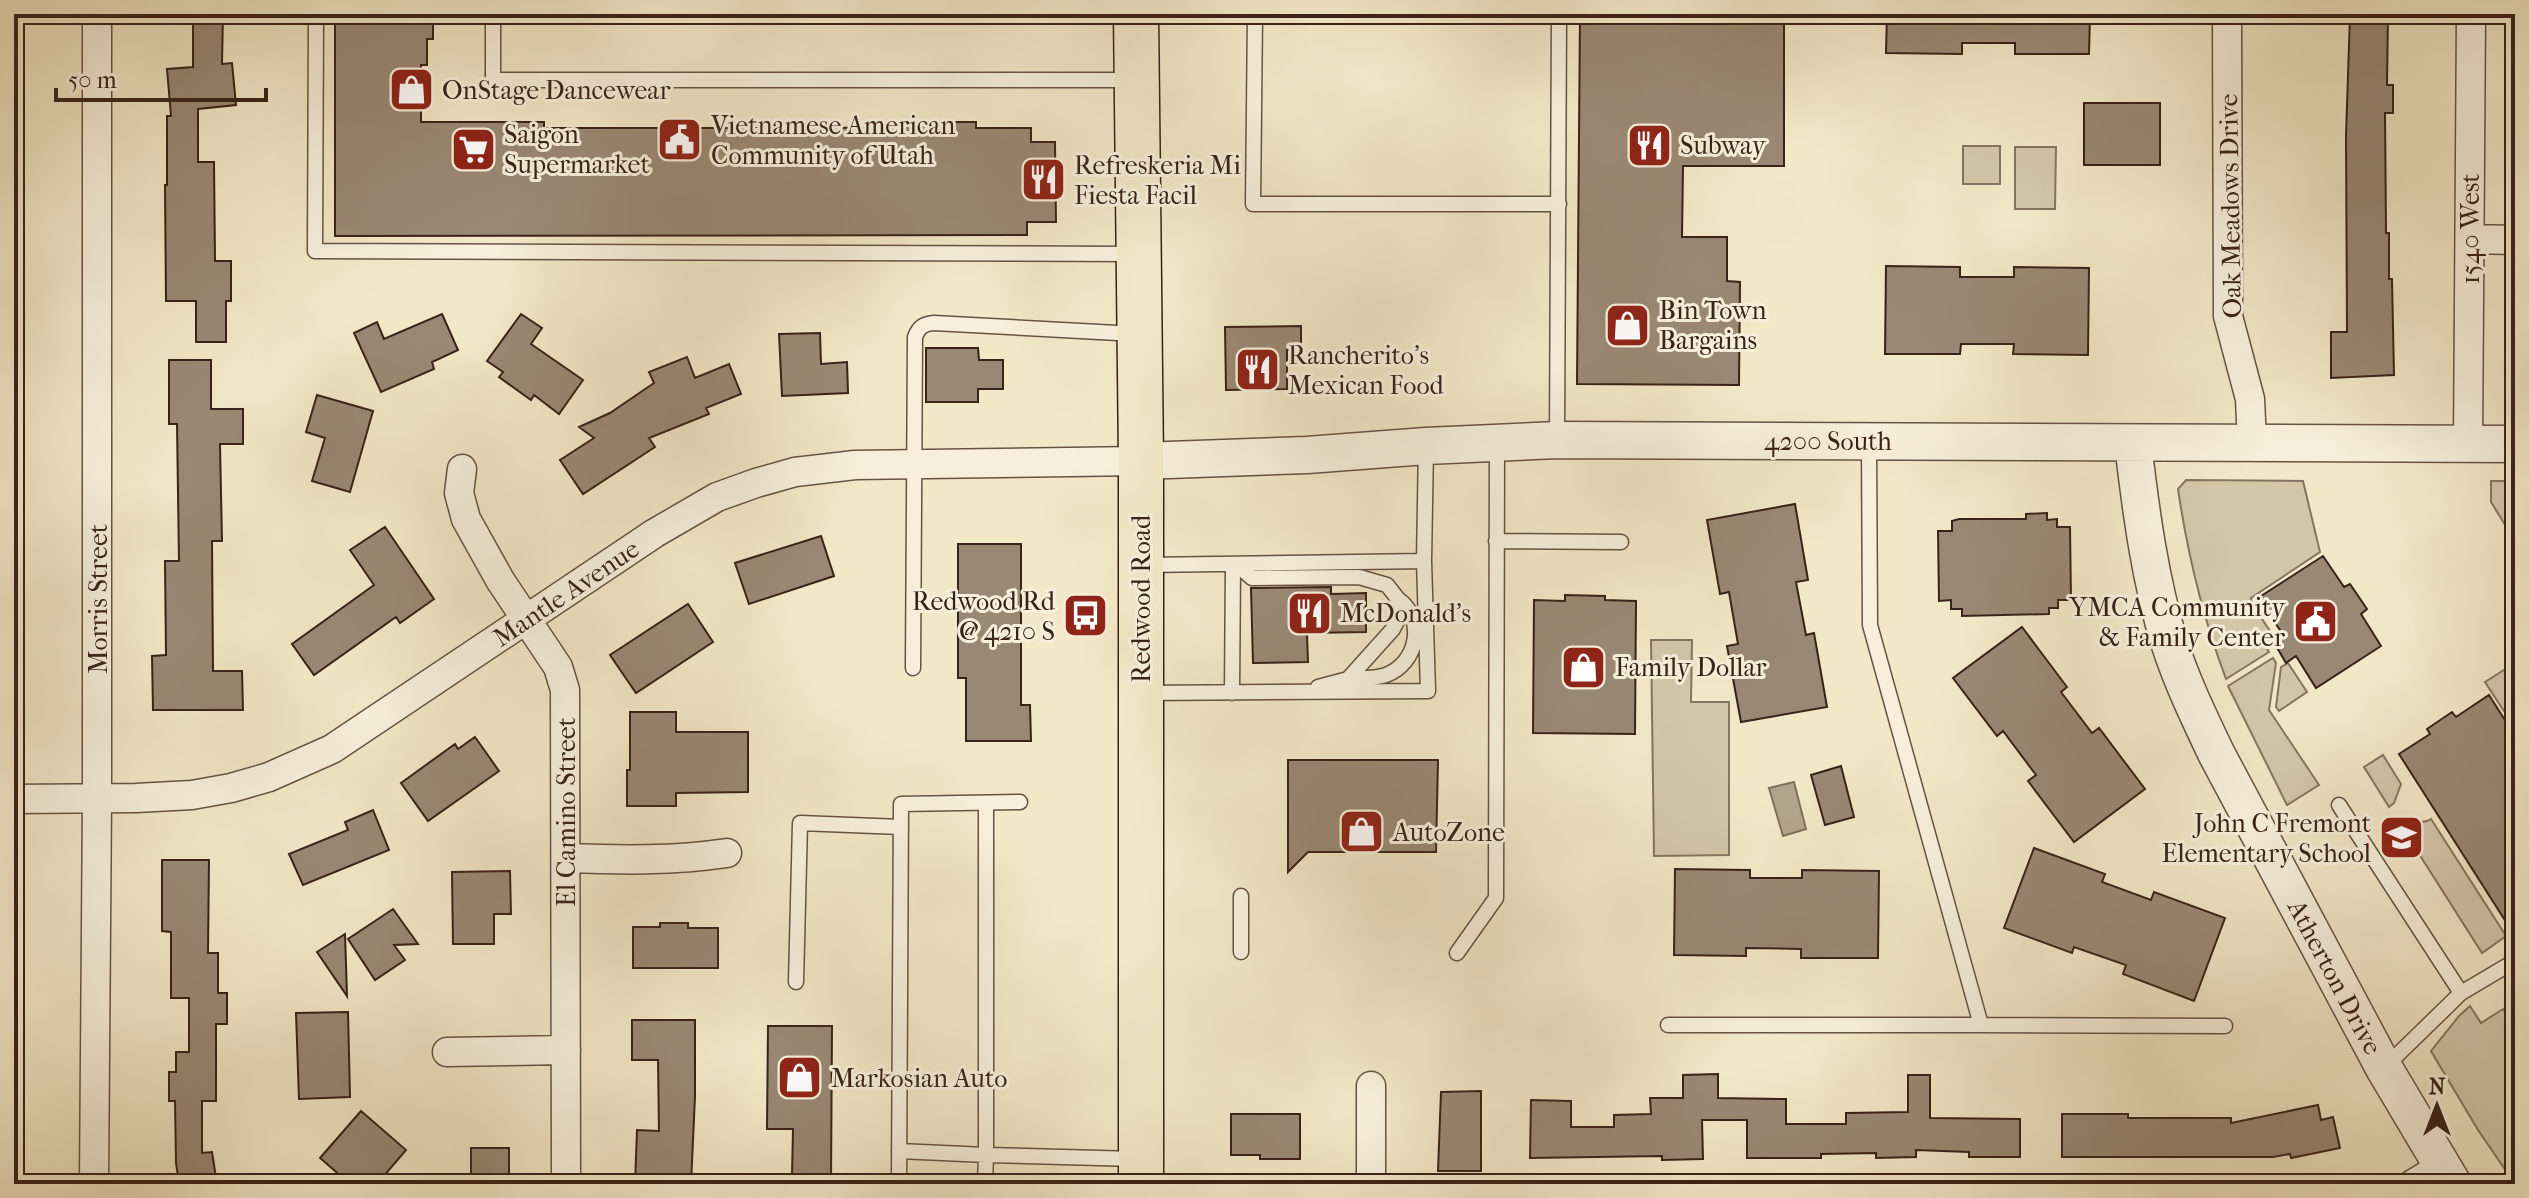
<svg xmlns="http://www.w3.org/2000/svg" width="2529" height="1198" font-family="'IM FELL French Canon',serif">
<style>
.green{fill:#d3c6a9;stroke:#867460;stroke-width:2}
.water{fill:#b3a48c;stroke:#82705e;stroke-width:2}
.building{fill:#998873;stroke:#392218;stroke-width:2}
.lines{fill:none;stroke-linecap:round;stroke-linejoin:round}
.service-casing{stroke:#675344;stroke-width:17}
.minor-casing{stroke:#675344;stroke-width:31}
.tertiary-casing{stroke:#675344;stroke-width:39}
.primary-casing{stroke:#392218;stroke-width:47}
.service{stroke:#f7efdb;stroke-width:14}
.minor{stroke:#f7efdb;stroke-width:28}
.tertiary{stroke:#f7efdb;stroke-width:36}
.primary{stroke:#f2e7c7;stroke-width:44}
.labels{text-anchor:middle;stroke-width:6;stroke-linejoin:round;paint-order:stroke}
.poi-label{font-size:26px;fill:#392218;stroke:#f7efdb;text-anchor:start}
.street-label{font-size:26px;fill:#392218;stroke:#f7efdb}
</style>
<rect width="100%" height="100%" fill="#f2e7c7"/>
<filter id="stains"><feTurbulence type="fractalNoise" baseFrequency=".0025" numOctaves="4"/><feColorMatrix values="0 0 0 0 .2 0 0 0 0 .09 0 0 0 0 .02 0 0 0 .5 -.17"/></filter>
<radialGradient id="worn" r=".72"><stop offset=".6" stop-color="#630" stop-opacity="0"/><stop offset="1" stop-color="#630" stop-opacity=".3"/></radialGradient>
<path class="green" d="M1963 146H2000V184H1963Z
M2015 147H2056L2055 209H2015Z
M2186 480 2303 481 2320 552 2251 598 2252 604 2270 631 2261 638 2269 652 2226 679C2202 615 2188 557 2178 489Z
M2491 481H2515V541L2491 502Z
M1651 640H1692L1691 702H1729V855L1654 856Z
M2273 658 2276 663 2269 710 2319 785 2287 805 2228 686Z
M2288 663 2307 692 2279 711 2276 707 2281 667Z
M2515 663V728L2485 682Z
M2383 755 2401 784 2394 803 2389 807 2364 767Z
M2431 819 2506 936 2482 953 2400 824C2410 817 2422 826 2431 819Z
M2470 1006 2481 1023 2503 1009 2515 1027V1184L2478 1130 2431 1051 2459 1016Z"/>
<path class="water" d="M1794 782 1806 829 1783 836 1769 788Z"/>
<path class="building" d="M193 14H223L222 64 232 63 236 105 198 109V162H214L215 261H231V301H226V342H196V301H166L165 185H167V116H171L167 69 193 67Z
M335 14H433V39H427V65H421V122H544V128H768V122H822V128L922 127V122H976V128H1031V142H1055L1056 222H1027V235L335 236Z
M1580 14H1784V166H1683L1682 237H1727V281L1740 282 1739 385 1577 384Z
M1887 14H2090L2089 54H2015V43H1962V54L1886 53Z
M2350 14H2388L2387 85H2393V113H2385L2386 233H2389V279H2392L2394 375 2331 378V332H2347L2346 136Z
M2084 103H2160V165H2084Z
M1886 266 1960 267V277H2014V267L2089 268 2088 355 2013 354 2014 344H1961L1960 354H1885Z
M442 314 458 350 432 362 434 369 381 392 354 333 377 322 384 339Z
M521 314 542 328 531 344 583 380 559 414 534 395 531 400 499 377 503 372 487 361Z
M1301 326V350H1287V389L1226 390 1225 327Z
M820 333 821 364 847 362 848 393 782 396 779 334Z
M926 348H978L979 360H1003V389H978V402H926Z
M687 357 695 378 729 364 741 394 706 408 709 414 649 438 655 447 583 494 560 460 594 438 579 427 610 413 654 383 649 372Z
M169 360H211V409H243V444H220L222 541H212L213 671H242L243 710H153L152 656 166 655 165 561H179L177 424H169Z
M317 395 373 411 350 492 312 481 325 438 306 432Z
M1795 504 1808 580 1796 582 1806 635 1814 633 1827 707 1741 722 1727 646 1738 644 1729 592 1720 594 1707 520Z
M2047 513V520L2057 519V527H2070L2071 600H2058V608H2049V614L1962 616V609H1951V600L1939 601 1938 531H1952V521L1959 519H2026V514Z
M385 527 434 599 400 623 396 617 314 675 292 644 374 585 350 550Z
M821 536 834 576 749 604 735 563Z
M958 544H1021V705H1030L1031 741H966V678H958Z
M2323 556 2344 587 2350 584 2367 609 2361 614 2381 646 2316 688 2296 656 2286 663 2279 651 2270 636 2280 630 2258 598Z
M1331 587V594L1366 593V632L1307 633 1308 662 1253 663 1251 588Z
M1565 595 1605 596V600L1636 601 1635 734 1533 733 1534 600 1565 601Z
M688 604 713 642 636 693 610 655Z
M2022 627 2067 687 2061 692 2092 733 2099 728 2145 789 2074 842 2028 781 2036 775 2003 731 1997 736 1953 678Z
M2489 695 2515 736V936L2399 754 2430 734 2427 729 2452 712 2456 717Z
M630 712H676V732H748V792L676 793V806H627V770H630Z
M475 737 499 771 428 821 401 783 455 744 458 749Z
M1288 760H1438L1436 852H1308L1288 872Z
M1841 766 1854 817 1825 825 1811 775Z
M373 810 389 850 303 885 289 854 348 830 345 822Z
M2034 848 2105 874 2102 882 2151 900 2154 892 2225 918 2194 1001 2123 974 2126 965 2074 947 2072 953 2004 928Z
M162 860H209L208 953H218V993H227V1024H216V1101H202V1153L212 1152 217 1184H179L176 1163 175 1101H169V1072H176V1052H189V998H171V932L162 931Z
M1675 869 1750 870V878H1802V870L1879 871 1878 958H1801V949L1746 948V956L1674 955Z
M510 871 511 914H494V944H453L452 872Z
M393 909 418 944 394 945 405 960 375 980 348 939Z
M660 923H688V928H718V968H633V927H660Z
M345 934 347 996 317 952Z
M348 1012 350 1097 299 1099 296 1013Z
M632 1020H695V1096L691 1184H635L637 1130 659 1131 658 1060H632Z
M768 1026H832L831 1184H803V1176H792L793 1129H767Z
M1718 1074V1098L1786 1099V1124H1846V1113L1908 1112V1075H1930V1118L2020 1119V1157H1969V1152L1916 1150V1157L1876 1158V1153L1821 1154V1158H1747V1120H1702L1703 1159 1662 1160V1156L1530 1158 1531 1100 1571 1101V1127H1614V1115L1651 1114 1650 1098H1683V1075Z
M1481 1091V1171H1438L1441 1092Z
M2318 1105 2321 1120 2333 1117 2340 1148 2291 1158 2290 1154 2273 1157H2062V1114H2128V1118H2231V1123Z
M361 1111 406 1150 377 1184H350L320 1158Z
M1231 1114H1300V1159H1260V1155H1231Z
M471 1148H509V1184H471Z"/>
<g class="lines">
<defs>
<path id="service" d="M316 14 315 251 1133 254
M493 14V80H1132
M1255 14 1253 204H1559
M1557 440 1559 14
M1869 442 1870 625 1981 1025 2225 1026
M1496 541 1621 542
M1236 564 1252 578 1359 577 1387 585 1398 599 1400 615 1393 629 1348 679 1318 687
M1145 565 1424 561
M913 668 915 337C919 327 923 324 934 323L1136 334
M1348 679C1359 678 1375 679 1386 675 1418 663 1426 619 1398 599
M1145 693 1428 691 1424 561 1426 446
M1232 693 1233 564
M2339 805 2461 993 2384 1068
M1241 952V896
M1457 953 1496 898 1497 442
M796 982 800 823 901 827
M2461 993 2515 961
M1668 1025H1981
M899 1151 986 1155V803
M899 1184 901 804 1020 802
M985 1184 986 1155 1136 1159"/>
<path id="minor" d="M2227 14 2228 316 2250 399 2252 443
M2470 239 2515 240
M2468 444 2471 14
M462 469 459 493 466 519 500 580 558 667 565 690 566 1184
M14 799 136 798 192 795 231 788 269 777 332 749 655 533 717 497 756 483 795 472 855 465 1141 461
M566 858C620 860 673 861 727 853
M447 1052 566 1050
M1371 1086V1184
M94 1184 97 798V14
M2413 1184 2441 1167"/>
<path id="tertiary" d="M2133 444C2141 512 2150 580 2170 645 2182 682 2199 717 2216 753L2384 1068 2453 1184
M1141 461 1307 455 1426 446 1557 440 2515 444"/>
<path id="primary" d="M1136 14 1141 461V1184"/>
</defs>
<use href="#service" class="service-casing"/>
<use href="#minor" class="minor-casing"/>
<use href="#tertiary" class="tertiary-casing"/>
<use href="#primary" class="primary-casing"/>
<use href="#service" class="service"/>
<use href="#minor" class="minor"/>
<use href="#tertiary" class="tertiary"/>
<use href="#primary" class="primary"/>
</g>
<defs>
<symbol id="shop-square" viewBox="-11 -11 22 22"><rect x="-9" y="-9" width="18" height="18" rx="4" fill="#8f2418" stroke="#f7efdb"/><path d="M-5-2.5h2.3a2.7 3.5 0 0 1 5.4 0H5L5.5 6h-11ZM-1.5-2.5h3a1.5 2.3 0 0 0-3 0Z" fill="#fff"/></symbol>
<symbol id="civic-square" viewBox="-11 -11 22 22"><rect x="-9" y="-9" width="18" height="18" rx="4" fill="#8f2418" stroke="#f7efdb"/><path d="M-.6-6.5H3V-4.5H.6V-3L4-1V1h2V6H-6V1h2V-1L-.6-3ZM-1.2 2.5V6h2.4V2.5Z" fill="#fff"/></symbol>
<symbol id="restaurant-square" viewBox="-11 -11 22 22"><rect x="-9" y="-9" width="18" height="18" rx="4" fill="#8f2418" stroke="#f7efdb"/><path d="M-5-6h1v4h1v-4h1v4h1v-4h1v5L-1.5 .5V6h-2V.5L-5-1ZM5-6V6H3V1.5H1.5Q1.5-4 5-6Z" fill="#fff"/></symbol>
<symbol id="supermarket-square" viewBox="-11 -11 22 22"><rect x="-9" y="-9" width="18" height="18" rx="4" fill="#8f2418" stroke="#f7efdb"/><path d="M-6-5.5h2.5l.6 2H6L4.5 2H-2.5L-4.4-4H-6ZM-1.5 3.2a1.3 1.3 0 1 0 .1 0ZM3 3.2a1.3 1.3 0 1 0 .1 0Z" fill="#fff"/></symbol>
<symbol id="bus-square" viewBox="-11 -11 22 22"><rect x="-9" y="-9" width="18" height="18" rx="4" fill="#8f2418" stroke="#f7efdb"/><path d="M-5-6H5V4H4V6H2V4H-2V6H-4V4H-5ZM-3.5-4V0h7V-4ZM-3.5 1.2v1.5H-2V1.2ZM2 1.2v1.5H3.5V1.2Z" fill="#fff"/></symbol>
<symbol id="school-square" viewBox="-11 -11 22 22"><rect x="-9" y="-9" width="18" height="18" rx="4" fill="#8f2418" stroke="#f7efdb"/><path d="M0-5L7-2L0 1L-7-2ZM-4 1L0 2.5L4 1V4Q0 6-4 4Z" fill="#fff"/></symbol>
</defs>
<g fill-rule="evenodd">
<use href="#shop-square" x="386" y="64" width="51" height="51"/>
<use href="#civic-square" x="654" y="114" width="51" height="51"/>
<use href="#restaurant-square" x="1624" y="120" width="51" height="51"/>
<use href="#supermarket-square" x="448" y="124" width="51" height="51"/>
<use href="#restaurant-square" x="1018" y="154" width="51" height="51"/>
<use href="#shop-square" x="1602" y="300" width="51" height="51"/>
<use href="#restaurant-square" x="1232" y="344" width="51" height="51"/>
<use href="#restaurant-square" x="1284" y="588" width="51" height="51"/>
<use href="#bus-square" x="1060" y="590" width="51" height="51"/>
<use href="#civic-square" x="2290" y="596" width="51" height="51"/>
<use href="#shop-square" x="1558" y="642" width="51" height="51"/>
<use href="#shop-square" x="1336" y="806" width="51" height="51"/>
<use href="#school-square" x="2376" y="812" width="51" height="51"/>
<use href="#shop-square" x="774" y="1052" width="51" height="51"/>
</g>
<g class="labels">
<g class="poi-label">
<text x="442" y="99">OnStage Dancewear</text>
<text x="711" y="134">Vietnamese American<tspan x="711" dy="30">Community of Utah</tspan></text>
<text x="504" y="143">Saigon<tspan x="504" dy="30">Supermarket</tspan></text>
<text x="1680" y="154">Subway</text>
<text x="1074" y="174">Refreskeria Mi<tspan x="1074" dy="30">Fiesta Facil</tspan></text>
<text x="1659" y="319">Bin Town<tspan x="1659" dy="30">Bargains</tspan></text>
<text x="1288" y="364">Rancherito's<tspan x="1288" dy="30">Mexican Food</tspan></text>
<text x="1055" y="610" text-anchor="end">Redwood Rd<tspan x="1055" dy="30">@ 4210 S</tspan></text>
<text x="2285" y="616" text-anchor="end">YMCA Community<tspan x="2285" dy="30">&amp; Family Center</tspan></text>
<text x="1340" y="622">McDonald's</text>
<text x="1615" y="676">Family Dollar</text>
<text x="2371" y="832" text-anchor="end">John C Fremont<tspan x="2371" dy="30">Elementary School</tspan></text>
<text x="1393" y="841">AutoZone</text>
<text x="831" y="1087">Markosian Auto</text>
</g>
<g class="street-label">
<text transform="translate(2230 206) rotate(-91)" y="9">Oak Meadows Drive</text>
<text transform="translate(2470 229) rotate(-90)" y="9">1540 West</text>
<text x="1828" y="450">4200 South</text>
<text transform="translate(566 593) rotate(-34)" y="9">Mantle Avenue</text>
<text transform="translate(98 599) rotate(-90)" y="9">Morris Street</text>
<text transform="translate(1141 599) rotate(-90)" y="9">Redwood Road</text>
<text transform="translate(566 812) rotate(-90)" y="9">El Camino Street</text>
<text transform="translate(2335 977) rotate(62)" y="9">Atherton Drive</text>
</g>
</g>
<rect width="2529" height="1198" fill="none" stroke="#f2e7c7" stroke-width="48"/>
<rect x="16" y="16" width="2497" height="1166" fill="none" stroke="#392218" stroke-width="4"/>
<rect x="24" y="24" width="2481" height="1150" fill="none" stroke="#392218" stroke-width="2"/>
<g transform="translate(2437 1106)" stroke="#f7efdb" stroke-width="6" paint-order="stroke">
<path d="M0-6L14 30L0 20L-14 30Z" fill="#392218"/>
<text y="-12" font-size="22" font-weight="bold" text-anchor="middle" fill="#392218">N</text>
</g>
<path d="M56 88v12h210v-12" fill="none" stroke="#392218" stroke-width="4"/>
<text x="68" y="88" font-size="24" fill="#392218" stroke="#f7efdb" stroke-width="6" paint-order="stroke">50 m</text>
<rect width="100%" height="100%" filter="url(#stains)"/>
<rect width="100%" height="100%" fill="url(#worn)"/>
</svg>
